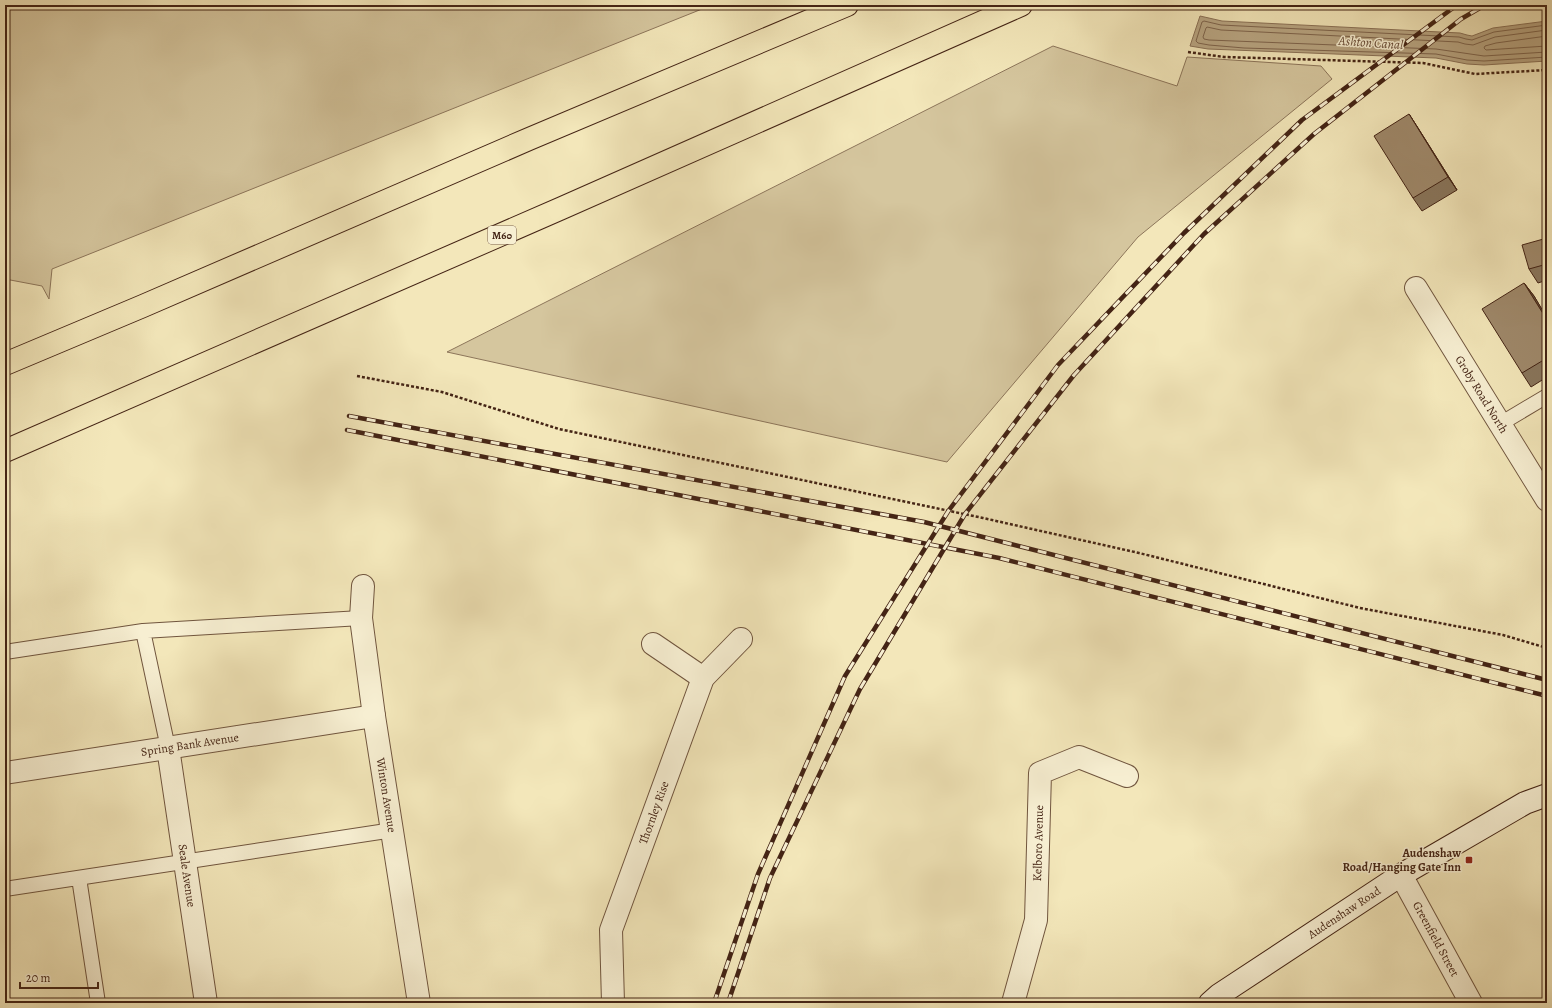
<svg xmlns="http://www.w3.org/2000/svg" width="1552" height="1008" font-family="Alegreya,serif">
<style>
.green{fill:#d5c69e;stroke:#8c755a}
.water{fill:#b8a582;stroke:#8a7156}
.lines{fill:none;stroke-linecap:round;stroke-linejoin:round}
.shore{stroke:#7e644c;stroke-width:1}
.service-casing{stroke:#70553e;stroke-width:16}
.minor-casing{stroke:#70553e;stroke-width:24}
.secondary-casing{stroke:#442415;stroke-width:24}
.motorway-casing{stroke:#442415;stroke-width:24}
.path{stroke:#442415;stroke-width:2.5;stroke-dasharray:3 2;stroke-linecap:butt}
.service{stroke:#f7efd2;stroke-width:14}
.minor{stroke:#f7efd2;stroke-width:22}
.secondary{stroke:#f7efd2;stroke-width:22}
.motorway{stroke:#f3e7ba;stroke-width:22}
.rail-casing{stroke:#442415;stroke-width:4.5}
.rail{stroke:#f7efd2;stroke-width:3;stroke-dasharray:9;stroke-linecap:butt}
.wall{fill:#89765c;stroke:#442415}
.shaded-wall{fill:#6f604b;stroke:#442415}
.building{fill:#9f896b;stroke:#442415}
.poi-dot{fill:#8f2418;stroke:#f7efd2;stroke-width:1.5}
.labels{text-anchor:middle;stroke-width:3;stroke-linejoin:round;paint-order:stroke}
.shield{fill:#f7efd2;stroke:#7a614e;stroke-width:1}
.shield-label{font-size:11px;font-weight:bold;fill:#442415}
.street-label{font-size:12px;fill:#442415;stroke:#f7efd2}
.poi-label{font-size:12px;font-weight:bold;fill:#442415;stroke:#f7efd2;text-anchor:end}
.water-label{font-size:13px;font-style:italic;fill:#674b36;stroke:#f7efd2}
</style>
<rect width="100%" height="100%" fill="#f3e7ba"/>
<filter id="stains"><feTurbulence type="fractalNoise" baseFrequency=".005" numOctaves="4"/><feColorMatrix values="0 0 0 0 .2 0 0 0 0 .09 0 0 0 0 .02 0 0 0 .5 -.17"/></filter>
<radialGradient id="worn" r=".72"><stop offset=".6" stop-color="#630" stop-opacity="0"/><stop offset="1" stop-color="#630" stop-opacity=".3"/></radialGradient>
<path class="green" d="M5 5H712L52 269 49 299 42 286 5 279Z
M1053 46 1177 86 1187 57 1321 66 1332 79 1138 237 947 462 447 352Z"/>
<path class="water" d="M1200 16 1222 21 1460 33 1467 35 1472 36 1493 28 1547 21V61L1484 65 1467 64 1436 58 1208 49 1190 46Z"/>
<g class="lines">
<path class="shore" d="M1547 25 1494 32 1472 40 1466 39 1459 37 1221 25 1204 21 1202 22 1196 41 1198 43 1209 45 1244 48 1436 54 1467 60 1484 61 1547 57
M1547 30 1495 37 1473 45 1465 44 1458 42 1221 30 1207 27 1206 28 1203 37 1204 39 1209 40 1436 49 1484 56 1547 52
M1547 36 1496 43 1485 46 1484 48 1486 50 1547 46"/>
<defs>
<path id="service" d="M1500 424 1547 396
M5 652 143 631
M168 748 143 631 361 618
M79 878 98 1003
M5 889 393 830"/>
<g id="minor">
<path id="s1" d="M1416 288 1547 500"/>
<path id="s2" d="M363 586 361 618 374 716 419 1003"/>
<path d="M653 644 703 678"/>
<path id="s3" d="M168 748 206 1003"/>
<path id="s4" d="M5 773 374 716"/>
<path id="s5" d="M1401 875 1471 1003"/>
<path id="s6" d="M613 1003 611 930 703 678 741 639"/>
<path id="s7" d="M1013 1003 1036 920 1040 773 1079 757 1127 776"/>
</g>
<g id="secondary">
<path id="s8" d="M1210 1003 1219 995 1401 875 1525 803 1547 795"/>
</g>
<path id="motorway" d="M5 364 143 306 529 139 847 5
M5 451 562 208 1021 5"/>
</defs>
<use href="#service" class="service-casing"/>
<use href="#minor" class="minor-casing"/>
<use href="#secondary" class="secondary-casing"/>
<use href="#motorway" class="motorway-casing"/>
<path class="path" d="M1188 52 1224 57 1423 63 1475 74 1547 70
M357 376 442 392 559 429 983 518 1139 553 1360 608 1503 635 1547 648"/>
<use href="#service" class="service"/>
<use href="#minor" class="minor"/>
<use href="#secondary" class="secondary"/>
<use href="#motorway" class="motorway"/>
<defs>
<path id="rail" d="M349 416 924 522 1547 680
M347 430 999 558 1547 696
M714 1003 758 874 845 676 949 510 1058 365 1184 233 1302 120 1457 5
M728 1003 770 878 860 689 965 514 1074 375 1204 234 1314 134 1461 19 1485 5"/>
</defs>
<use href="#rail" class="rail-casing"/>
<use href="#rail" class="rail"/>
</g>
<path class="wall" d="M1409 114 1418 128 1457 190 1422 211 1413 198Z
M1547 238V280L1538 283 1529 269Z
M1524 283 1534 296 1547 318V377L1531 387 1522 373Z"/>
<path class="shaded-wall" d="M1409 114 1418 128 1457 190 1448 177Z
M1524 283 1534 296 1547 318V320Z"/>
<path class="building" d="M1409 114 1448 177 1413 198 1374 136Z
M1547 238V264L1529 269 1522 245Z
M1524 283 1547 320V358L1522 373 1482 309Z"/>
<rect class="poi-dot" x="1465" y="856" width="8" height="8" rx="2"/>
<g class="labels">
<rect class="shield" x="488" y="226" width="28" height="18" rx="3"/>
<g class="shield-label">
<text x="502" y="239">M60</text>
</g>
<g class="street-label">
<text dy="4" stroke="none"><textPath href="#s1" startOffset="125">Groby Road North</textPath></text>
<text dy="4" stroke="none"><textPath href="#s4" startOffset="187">Spring Bank Avenue</textPath></text>
<text dy="4" stroke="none"><textPath href="#s2" startOffset="211">Winton Avenue</textPath></text>
<text dy="4" stroke="none"><textPath href="#s6" startOffset="198">Thornley Rise</textPath></text>
<text dy="4" stroke="none"><textPath href="#s7" startOffset="163">Kelboro Avenue</textPath></text>
<text dy="4" stroke="none"><textPath href="#s3" startOffset="129">Seale Avenue</textPath></text>
<text dy="4" stroke="none"><textPath href="#s8" startOffset="162">Audenshaw Road</textPath></text>
<text dy="4" stroke="none"><textPath href="#s5" startOffset="73">Greenfield Street</textPath></text>
</g>
<g class="poi-label">
<text x="1461" y="857">Audenshaw<tspan x="1461" dy="14">Road/Hanging Gate Inn</tspan></text>
</g>
<g class="water-label">
<text transform="translate(1371 42) rotate(4)" y="5">Ashton Canal</text>
</g>
</g>
<rect width="1552" height="1008" fill="none" stroke="#f3e7ba" stroke-width="20"/>
<rect x="6" y="6" width="1540" height="996" fill="none" stroke="#442415" stroke-width="2"/>
<rect x="10" y="10" width="1532" height="988" fill="none" stroke="#442415"/>
<path d="M20 982v6h78v-6" fill="none" stroke="#442415" stroke-width="2"/>
<text x="26" y="982" font-size="12" fill="#442415" stroke="#f7efd2" stroke-width="3" paint-order="stroke">20 m</text>
<rect width="100%" height="100%" filter="url(#stains)"/>
<rect width="100%" height="100%" fill="url(#worn)"/>
</svg>
